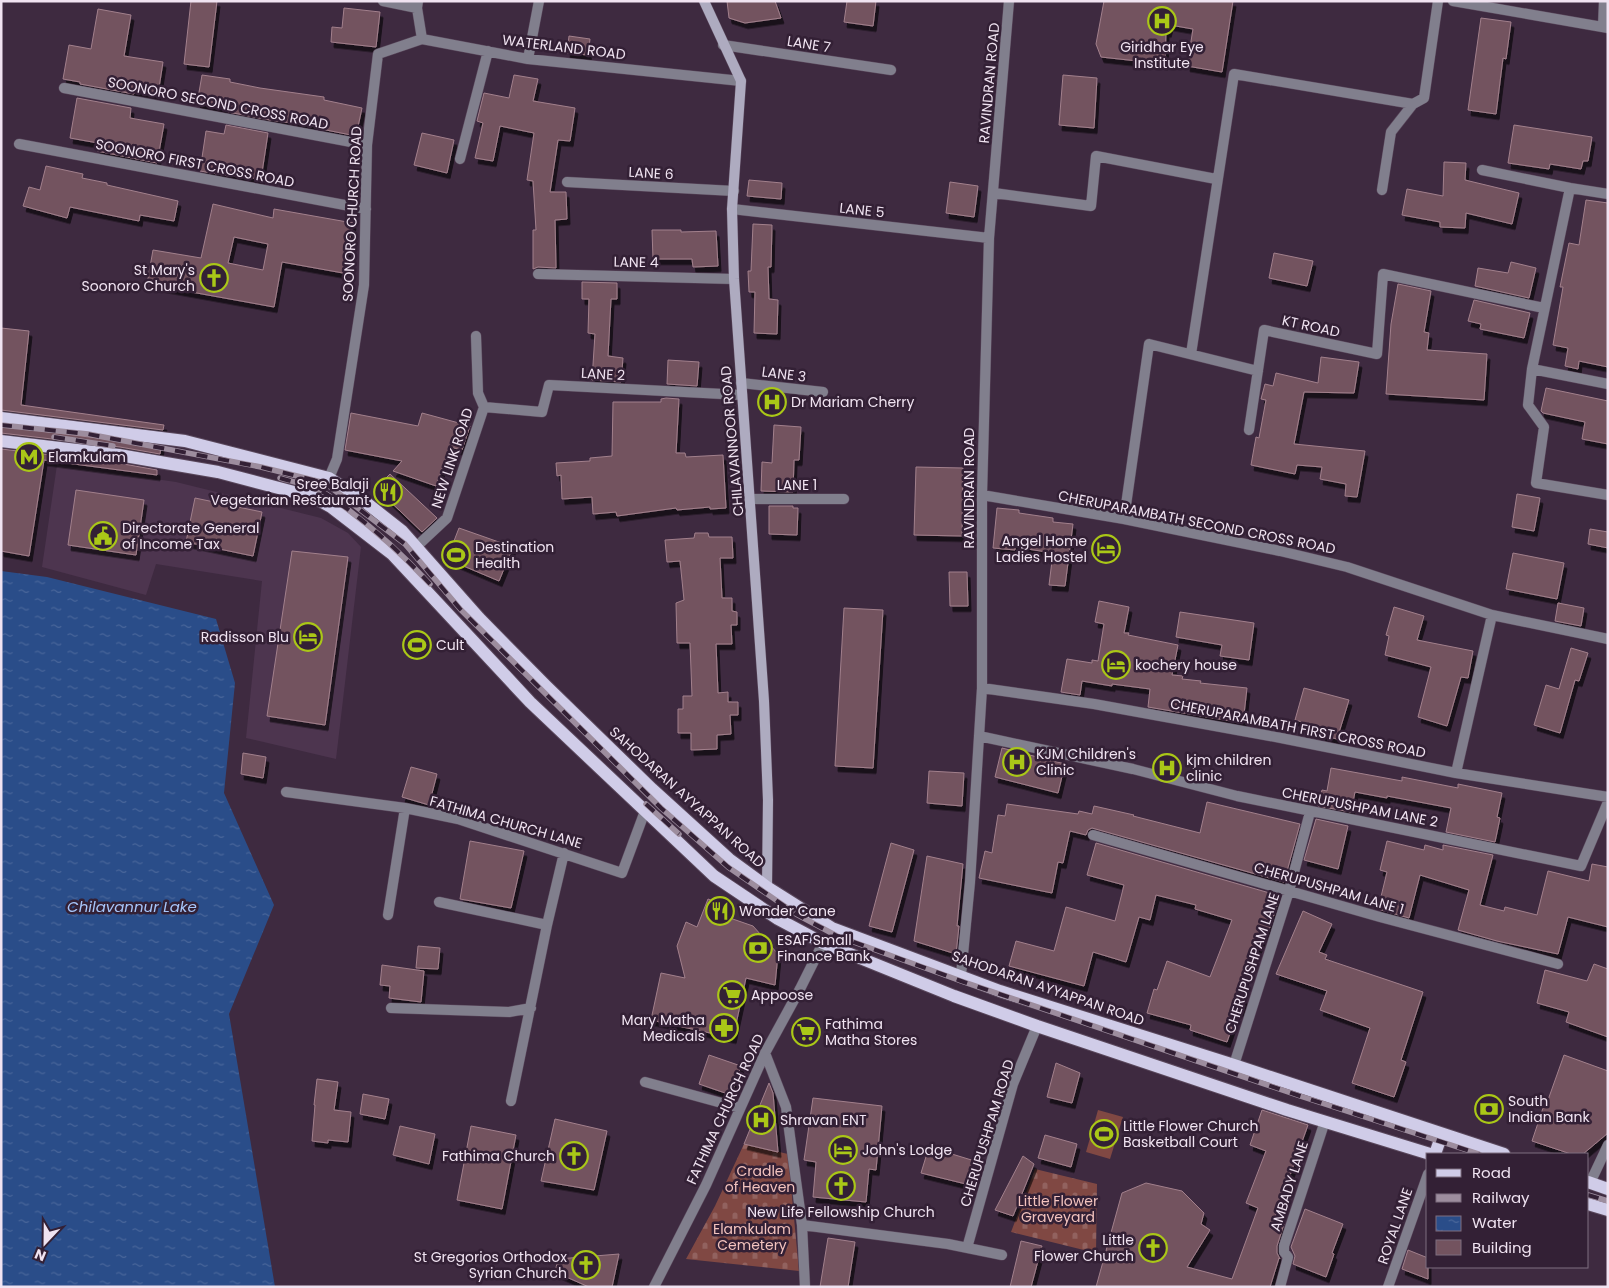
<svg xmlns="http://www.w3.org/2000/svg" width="1609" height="1288" font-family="Poppins,sans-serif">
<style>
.built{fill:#4d354f}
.grass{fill:#804843}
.cemetery{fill:url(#cemetery-stones)}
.water{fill:url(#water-ripples)}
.building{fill:#73535f;stroke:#a2808c;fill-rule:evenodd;filter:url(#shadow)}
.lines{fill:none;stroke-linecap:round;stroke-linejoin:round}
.street-casing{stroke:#5a485c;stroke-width:11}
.secondary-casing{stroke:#5a485c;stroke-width:11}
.primary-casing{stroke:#5a485c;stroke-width:14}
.street{stroke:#817f8d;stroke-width:10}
.secondary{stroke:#aeabc0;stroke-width:10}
.primary{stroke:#d0cce8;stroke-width:12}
.rail-casing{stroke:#9d8d9e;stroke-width:5.5}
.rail{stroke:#332035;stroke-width:4;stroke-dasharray:11;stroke-linecap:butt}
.labels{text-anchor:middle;stroke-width:5;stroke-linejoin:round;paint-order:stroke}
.street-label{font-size:14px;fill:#f0e3f1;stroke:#332035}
.poi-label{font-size:14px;fill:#f0e3f1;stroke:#332035;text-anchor:start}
.park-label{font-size:14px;fill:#f3c3be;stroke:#332035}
.water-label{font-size:15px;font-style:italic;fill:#a7c6fb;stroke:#332035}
</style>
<defs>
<pattern id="cemetery-stones" width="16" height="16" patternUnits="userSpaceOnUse" patternTransform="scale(1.25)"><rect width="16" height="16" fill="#804843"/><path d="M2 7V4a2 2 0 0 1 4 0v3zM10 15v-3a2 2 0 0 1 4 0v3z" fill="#92625f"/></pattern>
<pattern id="water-ripples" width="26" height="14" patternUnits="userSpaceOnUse" patternTransform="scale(1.25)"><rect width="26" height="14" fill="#2a4d89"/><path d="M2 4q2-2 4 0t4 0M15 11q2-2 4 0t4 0" fill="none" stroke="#49669a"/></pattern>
<filter id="shadow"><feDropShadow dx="3" dy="5.5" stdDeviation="0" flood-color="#0009"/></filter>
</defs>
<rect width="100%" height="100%" fill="#3e2a40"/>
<path class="built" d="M57 465 176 482 321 518 348 533 361 547 336 759 246 738 262 581 156 564 146 595 42 567Z"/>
<path class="grass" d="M1098 1110 1123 1117 1110 1159 1086 1152Z"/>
<path class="cemetery" d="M744 1144 788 1154 799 1271 686 1259 715 1206Z
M1035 1169 1097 1184 1096 1253 1011 1232Z"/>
<path class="water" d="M1 571 47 577 216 619 235 683 224 793 274 905 229 1014 275 1287H1Z"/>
<path class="building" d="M191 1H217L209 67 184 64Z
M727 1H775L781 18 745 23 729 18Z
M847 1H876L873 26 844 22Z
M1104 1H1233L1222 72 1187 66 1193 29 1170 25 1168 32 1166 31 1165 64 1101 57 1096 44Z
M344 8 380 12 376 47 331 42 332 27 342 28Z
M98 9 131 15 124 56 163 62 158 94 134 90V94L80 84V82L63 79 69 45 91 49Z
M1481 18 1511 22 1506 59 1503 58 1496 114 1468 110Z
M569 36 590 39 588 55 567 53Z
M202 75 230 79V82L260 88 324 97V100L362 108 356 136 321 129V127L270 120 228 112V109L197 104Z
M514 75 538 79 533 101 575 108 570 141 558 140 550 192H566L567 219 555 220 556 268 538 267 533 269V230H536L533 181 527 180 534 133 500 126 493 161 475 158 483 123 477 121 484 93 509 98Z
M1063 75 1097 78 1094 128 1059 125Z
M77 98 131 108 130 118 164 124 157 163 97 151 98 143 70 138Z
M226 125 268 133 261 179 229 175V176L200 171 206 131 224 134Z
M1514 125 1592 137 1588 161H1583L1581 169 1550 164 1549 169 1508 163Z
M422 133 454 140 447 173 414 165Z
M1444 162 1466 163 1465 180 1519 193 1512 224 1466 213 1465 228 1440 227V222L1402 215 1407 189 1443 196Z
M46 166 83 174 82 178 107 183V185L178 201 174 221 140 215 139 221 70 207 67 218 23 206 29 187 40 190Z
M749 180 782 183 781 199 747 196Z
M950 182 978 186 974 217 946 213Z
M1586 200 1608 203V367L1579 361 1578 369 1565 366 1568 348 1553 345 1563 287H1560L1569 243 1579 245Z
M213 204 273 218 274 209 353 223 343 273 282 262 274 307 147 284 153 250 201 258ZM234 237 268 244 263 270 228 263Z
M753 224 772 225 771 267H768L769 299 778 300 777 334 754 333 755 292H749L748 271H751Z
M652 230H681V232L716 231 718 266 693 267 692 259H653Z
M1274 253 1313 261 1307 286 1269 278Z
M1511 262 1536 268 1529 298 1475 286 1478 268 1508 273Z
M582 282 617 283V299H611L608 356 623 358 621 382 592 380 595 334 588 333 589 299H582Z
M1398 284 1431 291 1424 332 1429 333 1427 350 1487 354 1484 400 1386 394 1391 324Z
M1474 300 1530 313 1524 338 1480 329 1481 324 1468 321Z
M1 328 29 331 21 405 164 425 163 430 1 410Z
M1321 357 1359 362 1354 393 1304 392 1294 444 1365 451 1357 497 1345 496 1346 484 1320 479 1322 467 1297 465 1295 474 1251 465 1256 437 1259 438 1266 400 1261 399 1265 384 1273 386 1276 373 1318 383Z
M668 360 699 362 697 386 667 384Z
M1546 388 1608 401V444L1582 439 1585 422 1543 413 1541 411Z
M666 398 679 399 676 453H685L686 457 723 455 726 508 710 509V507L677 510 676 508 617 516 616 512 593 514 592 497 562 499 561 475 557 476 556 463 590 461V458L612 456 613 402H661V399Z
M351 413 418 426 422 413 470 426 462 450 450 447 436 486 393 471 402 461 345 450Z
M774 425 801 427 799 460H794L793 492 761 491 762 462 772 463Z
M1 426 161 446 160 454 120 447 1 433Z
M1 449 118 463 157 470V475L44 460 29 556 1 551Z
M916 467 963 468 962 536 914 535Z
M390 474 437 518 422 532 376 488Z
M76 490 144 500 136 555 68 545Z
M1517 494 1540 498 1534 531 1512 527Z
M195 498 262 512 253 556 186 542Z
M769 506H793V508H798L797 535 769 534Z
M997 508 1019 510V513L1053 518V522L1073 524 1065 586 1049 585 1053 553 1015 547V550L993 548Z
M459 528 513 547 499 581 447 559Z
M1590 529 1608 532V548L1588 544Z
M695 533H708L709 537H732L733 558H720L722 598H732V611L737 612V625H731L732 644H716L718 693 728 692V702H738V715H730L731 734 717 735V749L691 750V733H678V709H683V696H692L690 643H677L676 603 684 600 680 561 667 562 665 540 694 538Z
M292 551 348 557 325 725 267 716Z
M1513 553 1564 563 1557 599 1506 589Z
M949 572H967L968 606H950Z
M1099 601 1129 607 1124 633H1129L1128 635 1178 645 1172 675 1183 676 1182 679 1201 681 1200 683 1247 688 1243 723 1148 707 1150 689 1112 684V686L1082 681 1080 695 1061 692 1067 659 1092 663V660L1098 661 1104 624 1095 622Z
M1558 603 1584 608 1581 626 1555 621Z
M1394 607 1424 616 1417 640 1473 651 1468 678 1461 677 1447 726 1418 717 1431 667 1385 655 1389 636 1386 635Z
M844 608 883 610 873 768 835 766Z
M1180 612 1254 623 1249 660 1220 656 1222 645 1176 637Z
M1571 648 1588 653 1579 681 1575 680 1560 733 1534 725 1546 685 1559 689Z
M1304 688 1349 700 1337 739 1322 735 1324 728 1295 720Z
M1002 748 1065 764 1058 793 995 777Z
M243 753 266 757 263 778 241 774Z
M411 767 437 774 429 805 402 797Z
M1331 768 1402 781V777L1458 788V784L1502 793 1497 817 1500 818 1495 842 1446 832 1451 808 1387 796V798L1355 792 1351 812 1318 806 1322 790 1327 791Z
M929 771 964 773 962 806 927 803Z
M1207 802 1300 824 1284 882 1092 828 1088 830 1086 835 1070 831 1063 863 1058 862 1052 893 979 878 985 851 992 853 998 815 1005 816 1007 804 1078 814 1079 811 1092 814 1094 806 1134 815 1133 816 1200 833Z
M1316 819 1348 826 1338 869 1304 860Z
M470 841 524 851 511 908 460 899Z
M1387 841 1424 850 1425 845 1443 850V845L1493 855 1480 905 1504 911 1505 907 1537 915 1548 871 1589 881 1592 864 1608 867V927L1568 917 1558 954 1497 941 1458 930 1469 890 1420 875 1409 918 1378 909 1387 872 1380 870Z
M891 843 914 850 892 932 869 926Z
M1096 843 1280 896 1269 930 1266 929 1244 982H1246L1241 997 1244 998 1240 1011 1238 1010 1227 1042 1190 1030 1191 1025 1147 1013 1154 989 1157 990 1167 961 1210 977 1232 920 1195 909 1196 905 1156 895 1150 920 1139 917 1126 962 1093 952 1084 986 1009 966 1016 941 1054 951 1066 907 1115 921 1124 885 1087 875Z
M927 856 963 864 957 926H959L956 954 914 941Z
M708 899 728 907 724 916 753 926 778 954 775 985 746 978 733 1038 651 1020 661 973 685 978 677 946 686 922 697 927Z
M1303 911 1332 924 1319 952 1327 955 1325 959 1423 992 1401 1060 1406 1062 1394 1097 1352 1083 1370 1028 1320 1010 1327 991 1276 974Z
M418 946 440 948 438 969 416 968Z
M1594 964 1608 969V1037L1566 1022 1569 1012 1537 1003 1545 970 1587 981Z
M382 965 424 971 421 1002 389 998 390 986 380 985Z
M709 1055 741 1066 731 1095 699 1084Z
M1564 1055 1608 1071V1133L1583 1154H1571L1532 1141 1546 1099 1548 1100Z
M1056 1063 1080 1073 1072 1103 1047 1097Z
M317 1079 338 1082 334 1110 351 1112 348 1142 328 1140V1143L312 1141 315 1105H314Z
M769 1083 773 1093 778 1152 744 1144Z
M363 1094 389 1099 385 1119 360 1114Z
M813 1098 882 1106 876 1170 869 1169 866 1202 813 1197 816 1162 804 1160Z
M1262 1110 1308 1125 1274 1220 1284 1224 1277 1246V1253L1280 1259 1279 1258 1270 1287H1096L1122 1193 1146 1183 1182 1191 1204 1213 1201 1224 1210 1230 1187 1267 1232 1279 1258 1208 1246 1203 1266 1151 1250 1145Z
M555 1119 607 1131 594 1190 541 1181Z
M400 1126 435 1134 429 1164 393 1155Z
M471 1126 516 1135 502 1209 457 1200Z
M1045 1135 1077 1144 1071 1167 1038 1158Z
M929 1147 978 1162 970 1185 921 1173Z
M1023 1156 1034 1164 1013 1216 995 1210Z
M1305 1209 1343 1224 1332 1253 1334 1254 1326 1277 1293 1264 1295 1256 1291 1247Z
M828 1238 855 1242 848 1287H820Z
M1021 1241 1042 1246 1031 1287H1010Z
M1408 1250 1428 1258V1279L1402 1269Z
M619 1254 612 1287H589L555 1272 558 1259Z"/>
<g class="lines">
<defs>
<path id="street" d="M383 1 417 8
M418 1 417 8 422 39
M1453 1 1608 28
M1603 27 1604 1
M422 39 528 59 741 81
M723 45 891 70
M528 59 539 1
M64 88 367 145
M19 144 366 209
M460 159 488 51
M1482 170 1570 188 1608 194
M567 182 734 191
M1570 188 1532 369 1528 405 1544 427 1536 483 1608 495
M1382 190 1391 132 1413 104 1424 98 1438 1
M994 193 1091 206 1096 156 1216 179
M732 209 989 238
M538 274 734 279
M1191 354 1234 74 1413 104
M1532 369 1608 384
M741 383 823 392
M484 407 542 412 549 385 742 395
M1249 430 1264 330 1377 354 1383 274 1544 308
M329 478 337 459 364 285 367 145 378 54 422 39
M982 495 1124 519 1280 551 1347 567 1492 615 1608 639
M750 499H844
M1124 519 1149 344 1258 371
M416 547 447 518 484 407 478 393 476 336
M982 688 1094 704 1281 738 1456 773 1608 797
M979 736 1133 769 1237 796 1581 866 1608 802
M1456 773 1492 615
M286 792 405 808 458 819 622 873 645 811
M1093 835 1380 917 1558 964
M439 902 547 925
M388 915 405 808
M961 975 970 882 982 688V495L989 238 1009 1
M391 1008 509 1012 531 1008
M765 1053 786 1107 802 1225 805 1287
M1234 1065 1289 891 1310 812
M645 1082 740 1108
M511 1101 547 925 564 853
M1590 1183 1608 1145
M802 1225 948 1244 1002 1255
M967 1248 1013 1084 1037 1026
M654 1287 706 1185 765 1053 800 989 823 943
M1280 1287 1288 1257 1284 1252V1246L1325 1121
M1388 1287 1428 1174"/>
<path id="secondary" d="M704 1 741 81 732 209 734 279 764 701 768 800 767 887"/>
<path id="primary" d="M1 418 185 441 329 478 364 501 402 531 479 618 546 686 652 789 729 859 767 887 832 928 1000 991 1234 1065 1504 1154
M1 441 119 455 218 472 313 497 331 507 392 554 530 702 714 876 778 919 823 943 954 996 1037 1026 1287 1110 1430 1154
M1435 1154 1442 1134
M1588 1182 1608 1189
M1588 1204 1608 1210"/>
</defs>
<use href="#street" class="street-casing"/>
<use href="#secondary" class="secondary-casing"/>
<use href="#primary" class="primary-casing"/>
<use href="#street" class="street"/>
<use href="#secondary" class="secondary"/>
<use href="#primary" class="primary"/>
<defs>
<path id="rail" d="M1 425 88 434 261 467 325 483 405 544 461 610 661 808 728 867 796 914 837 936 961 981 1300 1096 1479 1154
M54 437 113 446
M280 478C294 482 308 485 321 491 330 495 338 503 346 508 377 531 404 556 430 584
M646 804 679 834
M1588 1195 1608 1201"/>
</defs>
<use href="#rail" class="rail-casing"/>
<use href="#rail" class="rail"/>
</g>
<defs>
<symbol id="hospital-ring" viewBox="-11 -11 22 22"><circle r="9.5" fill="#332035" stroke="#aac717" stroke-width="1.5"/><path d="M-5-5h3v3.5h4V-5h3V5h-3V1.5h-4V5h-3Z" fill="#aac717"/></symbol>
<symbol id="church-ring" viewBox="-11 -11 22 22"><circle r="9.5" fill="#332035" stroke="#aac717" stroke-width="1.5"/><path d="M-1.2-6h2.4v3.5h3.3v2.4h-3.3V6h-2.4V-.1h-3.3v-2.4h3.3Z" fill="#aac717"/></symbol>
<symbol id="metro-ring" viewBox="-11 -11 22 22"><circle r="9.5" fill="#332035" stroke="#aac717" stroke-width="1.5"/><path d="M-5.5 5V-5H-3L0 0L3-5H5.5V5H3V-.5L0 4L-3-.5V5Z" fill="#aac717"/></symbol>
<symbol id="restaurant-ring" viewBox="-11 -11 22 22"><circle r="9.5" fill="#332035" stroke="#aac717" stroke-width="1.5"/><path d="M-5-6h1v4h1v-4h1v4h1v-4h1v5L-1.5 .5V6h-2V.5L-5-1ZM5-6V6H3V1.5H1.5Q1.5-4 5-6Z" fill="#aac717"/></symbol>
<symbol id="civic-ring" viewBox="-11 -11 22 22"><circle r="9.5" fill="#332035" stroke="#aac717" stroke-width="1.5"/><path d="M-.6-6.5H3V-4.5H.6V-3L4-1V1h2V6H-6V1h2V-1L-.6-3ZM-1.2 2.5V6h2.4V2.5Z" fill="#aac717"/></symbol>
<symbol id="hotel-ring" viewBox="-11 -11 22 22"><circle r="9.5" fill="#332035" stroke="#aac717" stroke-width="1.5"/><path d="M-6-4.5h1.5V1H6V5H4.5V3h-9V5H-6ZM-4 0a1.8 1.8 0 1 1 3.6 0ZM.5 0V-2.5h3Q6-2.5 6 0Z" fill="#aac717"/></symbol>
<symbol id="stadium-ring" viewBox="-11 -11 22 22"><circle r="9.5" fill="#332035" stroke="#aac717" stroke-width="1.5"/><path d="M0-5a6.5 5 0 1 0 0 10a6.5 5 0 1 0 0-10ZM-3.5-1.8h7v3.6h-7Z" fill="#aac717"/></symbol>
<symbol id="bank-ring" viewBox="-11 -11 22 22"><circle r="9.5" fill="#332035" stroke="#aac717" stroke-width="1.5"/><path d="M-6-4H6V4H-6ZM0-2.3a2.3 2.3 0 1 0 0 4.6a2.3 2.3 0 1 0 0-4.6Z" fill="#aac717"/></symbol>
<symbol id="supermarket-ring" viewBox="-11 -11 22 22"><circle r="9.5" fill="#332035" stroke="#aac717" stroke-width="1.5"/><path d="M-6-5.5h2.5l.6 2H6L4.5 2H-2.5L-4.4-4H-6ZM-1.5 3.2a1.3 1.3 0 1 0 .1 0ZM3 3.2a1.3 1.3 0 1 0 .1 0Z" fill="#aac717"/></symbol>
<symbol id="pharmacy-ring" viewBox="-11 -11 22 22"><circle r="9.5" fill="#332035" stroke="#aac717" stroke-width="1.5"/><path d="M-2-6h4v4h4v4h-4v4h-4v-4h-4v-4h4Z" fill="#aac717"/></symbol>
</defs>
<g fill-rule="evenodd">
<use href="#hospital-ring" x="1146" y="5" width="32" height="32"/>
<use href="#church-ring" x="198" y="262" width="32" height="32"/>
<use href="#hospital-ring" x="756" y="386" width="32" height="32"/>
<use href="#metro-ring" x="13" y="441" width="32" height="32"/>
<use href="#restaurant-ring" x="372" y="476" width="32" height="32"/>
<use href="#civic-ring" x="87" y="520" width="32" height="32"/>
<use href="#hotel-ring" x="1090" y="533" width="32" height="32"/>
<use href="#stadium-ring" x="440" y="539" width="32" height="32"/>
<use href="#hotel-ring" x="292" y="621" width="32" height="32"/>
<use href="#stadium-ring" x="401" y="629" width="32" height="32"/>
<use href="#hotel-ring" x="1100" y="649" width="32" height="32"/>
<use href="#hospital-ring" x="1001" y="746" width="32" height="32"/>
<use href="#hospital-ring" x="1151" y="752" width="32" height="32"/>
<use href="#restaurant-ring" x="704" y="895" width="32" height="32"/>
<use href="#bank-ring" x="742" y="932" width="32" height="32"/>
<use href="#supermarket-ring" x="716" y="979" width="32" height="32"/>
<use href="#pharmacy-ring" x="708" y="1012" width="32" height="32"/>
<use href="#supermarket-ring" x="790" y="1016" width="32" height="32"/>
<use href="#bank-ring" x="1473" y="1093" width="32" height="32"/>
<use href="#hospital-ring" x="745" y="1104" width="32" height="32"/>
<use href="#stadium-ring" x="1088" y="1118" width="32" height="32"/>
<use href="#hotel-ring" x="827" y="1134" width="32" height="32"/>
<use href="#church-ring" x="558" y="1140" width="32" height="32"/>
<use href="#church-ring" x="825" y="1170" width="32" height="32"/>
<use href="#church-ring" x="1137" y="1232" width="32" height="32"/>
<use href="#church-ring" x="570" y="1249" width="32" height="32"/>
</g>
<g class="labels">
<g class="street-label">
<text transform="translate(809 44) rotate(9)" y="5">LANE 7</text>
<text transform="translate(564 47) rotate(7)" y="5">WATERLAND ROAD</text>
<text transform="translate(989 83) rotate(-85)" y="5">RAVINDRAN ROAD</text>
<text transform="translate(218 103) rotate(11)" y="5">SOONORO SECOND CROSS ROAD</text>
<text transform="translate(195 163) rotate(11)" y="5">SOONORO FIRST CROSS ROAD</text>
<text transform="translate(651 173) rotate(3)" y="5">LANE 6</text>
<text transform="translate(862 210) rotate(6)" y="5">LANE 5</text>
<text transform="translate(352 214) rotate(-87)" y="5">SOONORO CHURCH ROAD</text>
<text transform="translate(636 262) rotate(1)" y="5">LANE 4</text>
<text transform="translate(1311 326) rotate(12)" y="5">KT ROAD</text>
<text transform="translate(603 374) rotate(3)" y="5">LANE 2</text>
<text transform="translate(784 374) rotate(7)" y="5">LANE 3</text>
<text transform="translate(732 441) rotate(-95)" y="5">CHILAVANNOOR ROAD</text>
<text transform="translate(452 458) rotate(-72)" y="5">NEW LINK ROAD</text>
<text x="797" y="490">LANE 1</text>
<text transform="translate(969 488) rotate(-90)" y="5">RAVINDRAN ROAD</text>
<text transform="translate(1197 522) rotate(11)" y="5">CHERUPARAMBATH SECOND CROSS ROAD</text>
<text transform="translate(1298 728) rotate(11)" y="5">CHERUPARAMBATH FIRST CROSS ROAD</text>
<text transform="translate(687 797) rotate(42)" y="5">SAHODARAN AYYAPPAN ROAD</text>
<text transform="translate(1360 807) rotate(11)" y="5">CHERUPUSHPAM LANE 2</text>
<text transform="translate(506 822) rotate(16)" y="5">FATHIMA CHURCH LANE</text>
<text transform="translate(1329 888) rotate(16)" y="5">CHERUPUSHPAM LANE 1</text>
<text transform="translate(1252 963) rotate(-72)" y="5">CHERUPUSHPAM LANE</text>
<text transform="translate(1048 988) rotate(19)" y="5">SAHODARAN AYYAPPAN ROAD</text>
<text transform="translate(725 1109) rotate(-65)" y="5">FATHIMA CHURCH ROAD</text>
<text transform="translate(987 1133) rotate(-73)" y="5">CHERUPUSHPAM ROAD</text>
<text transform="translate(1289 1186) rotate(-72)" y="5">AMBADY LANE</text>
<text transform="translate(1395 1226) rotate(-71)" y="5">ROYAL LANE</text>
</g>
<g class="poi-label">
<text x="1162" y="52" text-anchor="middle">Giridhar Eye<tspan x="1162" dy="16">Institute</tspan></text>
<text x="195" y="275" text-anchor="end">St Mary's<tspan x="195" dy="16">Soonoro Church</tspan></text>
<text x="791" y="407">Dr Mariam Cherry</text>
<text x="48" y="462">Elamkulam</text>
<text x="369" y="489" text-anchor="end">Sree Balaji<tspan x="369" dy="16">Vegetarian Restaurant</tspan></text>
<text x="122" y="533">Directorate General<tspan x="122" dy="16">of Income Tax</tspan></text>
<text x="1087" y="546" text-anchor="end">Angel Home<tspan x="1087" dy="16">Ladies Hostel</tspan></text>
<text x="475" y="552">Destination<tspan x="475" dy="16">Health</tspan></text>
<text x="289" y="642" text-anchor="end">Radisson Blu</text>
<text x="436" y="650">Cult</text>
<text x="1135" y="670">kochery house</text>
<text x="1036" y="759">KJM Children's<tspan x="1036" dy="16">Clinic</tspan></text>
<text x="1186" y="765">kjm children<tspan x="1186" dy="16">clinic</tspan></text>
<text x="739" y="916">Wonder Cane</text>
<text x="777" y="945">ESAF Small<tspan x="777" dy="16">Finance Bank</tspan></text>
<text x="751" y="1000">Appoose</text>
<text x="705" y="1025" text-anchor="end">Mary Matha<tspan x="705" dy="16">Medicals</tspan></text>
<text x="825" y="1029">Fathima<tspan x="825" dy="16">Matha Stores</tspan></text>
<text x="1508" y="1106">South<tspan x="1508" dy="16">Indian Bank</tspan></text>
<text x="780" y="1125">Shravan ENT</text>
<text x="1123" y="1131">Little Flower Church<tspan x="1123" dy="16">Basketball Court</tspan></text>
<text x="862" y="1155">John's Lodge</text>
<text x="555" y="1161" text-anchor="end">Fathima Church</text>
<text x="841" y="1217" text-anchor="middle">New Life Fellowship Church</text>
<text x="1134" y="1245" text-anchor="end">Little<tspan x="1134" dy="16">Flower Church</tspan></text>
<text x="567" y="1262" text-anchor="end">St Gregorios Orthodox<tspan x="567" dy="16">Syrian Church</tspan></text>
</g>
<g class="park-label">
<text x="760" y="1176">Cradle<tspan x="760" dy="16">of Heaven</tspan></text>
<text x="1058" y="1206">Little Flower<tspan x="1058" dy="16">Graveyard</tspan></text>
<text x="752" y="1234">Elamkulam<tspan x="752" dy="16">Cemetery</tspan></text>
</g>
<g class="water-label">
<text x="132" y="912">Chilavannur Lake</text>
</g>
</g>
<rect width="1609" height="1288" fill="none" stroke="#f0e3f1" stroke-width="5"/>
<rect x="1426" y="1153" width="162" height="115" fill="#332035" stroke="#7f6e80"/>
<rect x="1436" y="1169" width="25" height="8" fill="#d0cce8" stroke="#7f6e80"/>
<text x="1472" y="1178" font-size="15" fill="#f0e3f1">Road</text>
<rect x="1436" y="1194" width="25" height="8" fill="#9d8d9e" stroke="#7f6e80"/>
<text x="1472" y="1203" font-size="15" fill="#f0e3f1">Railway</text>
<rect x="1436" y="1216" width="25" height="15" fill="url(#water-ripples)" stroke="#7f6e80"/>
<text x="1472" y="1228" font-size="15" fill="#f0e3f1">Water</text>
<rect x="1436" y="1240" width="25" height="15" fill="#73535f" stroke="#7f6e80"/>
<text x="1472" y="1253" font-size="15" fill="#f0e3f1">Building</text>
<g transform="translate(45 1243) rotate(202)" stroke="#332035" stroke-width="4" paint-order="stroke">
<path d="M0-4L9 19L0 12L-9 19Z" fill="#f0e3f1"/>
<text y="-8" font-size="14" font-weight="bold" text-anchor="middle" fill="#f0e3f1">N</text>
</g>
</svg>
